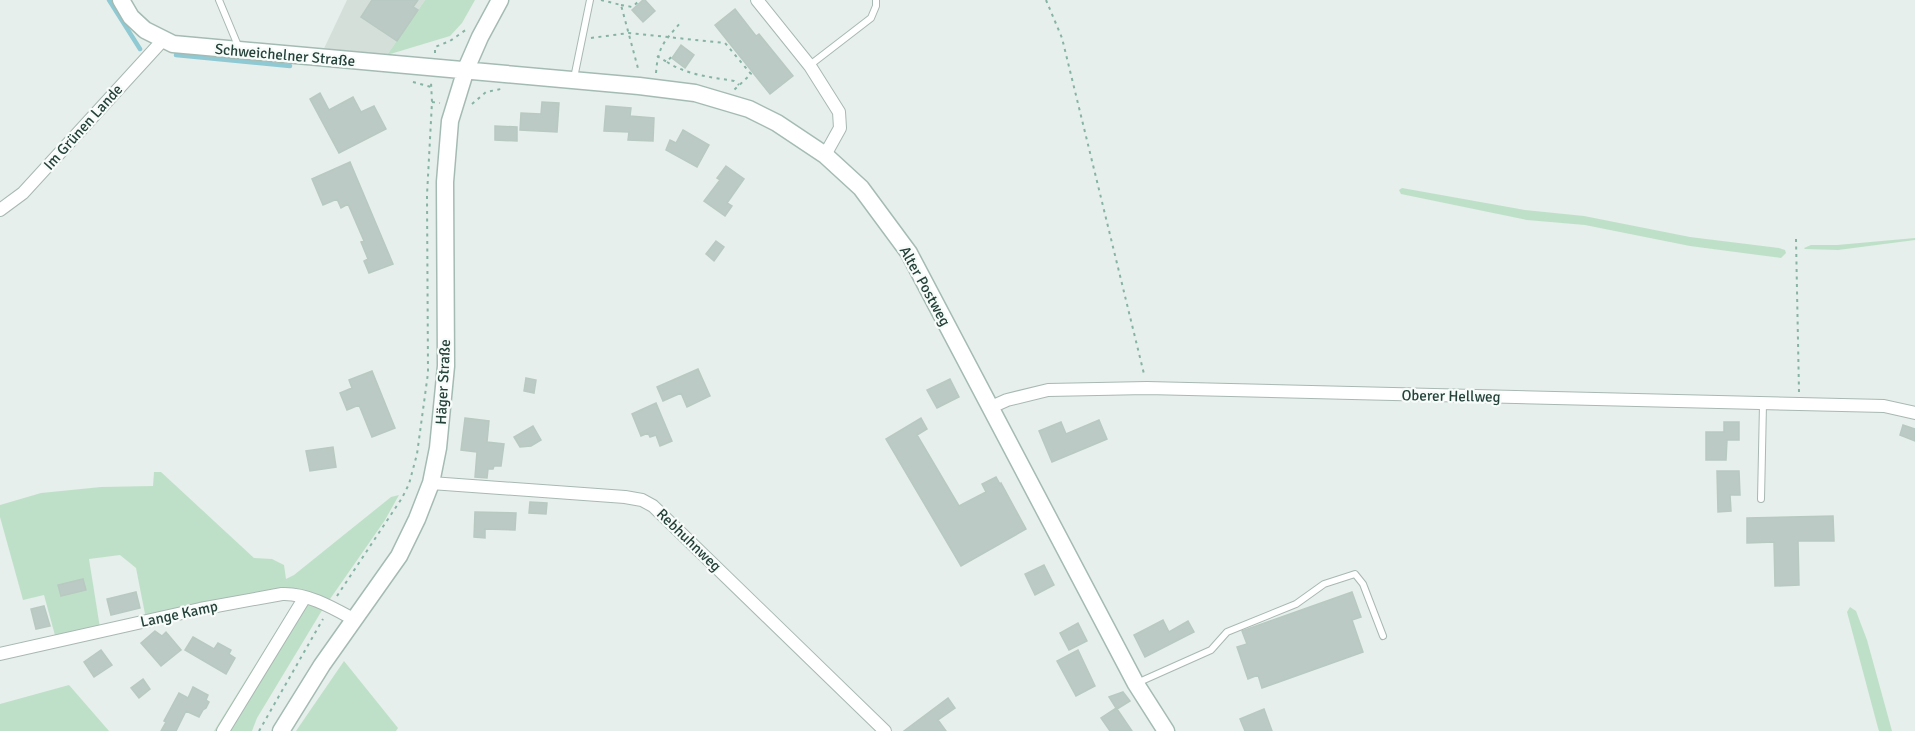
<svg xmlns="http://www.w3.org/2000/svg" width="1915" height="731" font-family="Signika,sans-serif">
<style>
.built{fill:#d4dfda}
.green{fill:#bfe0c8}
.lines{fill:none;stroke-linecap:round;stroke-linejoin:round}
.stream{stroke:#8ec9d4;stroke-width:4.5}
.building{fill:#bbcac4;stroke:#b8c9c2;stroke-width:1.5}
.lane-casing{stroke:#a8b8b2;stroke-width:8}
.street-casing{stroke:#a8b8b2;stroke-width:14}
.secondary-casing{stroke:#a4bbb3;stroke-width:19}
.path{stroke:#86b3a5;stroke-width:2;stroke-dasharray:3 4.5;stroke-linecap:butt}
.lane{stroke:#fff;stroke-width:6}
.street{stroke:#fff;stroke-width:12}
.secondary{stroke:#fff;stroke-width:16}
.labels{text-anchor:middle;stroke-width:4.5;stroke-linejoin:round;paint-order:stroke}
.street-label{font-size:15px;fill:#24423a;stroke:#f7fbf9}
</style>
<rect width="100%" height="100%" fill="#e6efeb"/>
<path class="built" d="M347 0H425L387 55 320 57Z"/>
<path class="green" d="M425 0H475L462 23 450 36 387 55Z
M1402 188 1525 210 1584 216 1690 237 1779 248 1785 250 1786 253 1781 258 1690 246 1585 225 1527 220 1401 194 1399 190Z
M1915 238V240L1838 250 1805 249 1804 248 1811 245H1837Z
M154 472H161L254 558 272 559 284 565 286 579 294 575 391 497 399 495 385 520 321 612 257 718 252 731H214L299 594 146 619 136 568 120 555 89 559 100 628 56 639 44 595 23 600 0 517V505L41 493 101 487 153 486Z
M1850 607 1856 611 1867 640 1892 731H1879L1878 728 1847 612Z
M344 661 398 728 396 731H296Z
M69 685 109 731H0V704Z"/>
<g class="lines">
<path class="stream" d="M109 0 140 49
M176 55 290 66"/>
</g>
<path class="building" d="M372 0H418L413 7 418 10 397 41 361 17Z
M643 0H645L655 11 643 22 632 10Z
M735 9 756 36 759 34 793 76 770 94 715 25Z
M681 45 694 55 685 68 672 58Z
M320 93 329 110 353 97 361 112 374 106 386 129 339 153 310 99Z
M542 102 559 103 557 132 520 130 521 113 541 114Z
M606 106 631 108 630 116 654 118 653 141 628 140 629 132 604 131Z
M495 126 517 127V141L495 140Z
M683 130 709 145 697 167 666 150 670 140 676 143Z
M350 162 393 264 369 273 364 261 368 259 361 242 364 241 348 204 341 208 337 199 323 205 312 179Z
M726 166 744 179 727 203 732 206 725 216 704 201 720 180 717 178Z
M716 241 724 247 714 261 706 254Z
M698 369 710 396 687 407 681 393 663 401 657 387Z
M372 371 395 428 372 437 359 405 347 410 340 393 352 388 349 380Z
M526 378 536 380 534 393 524 391Z
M950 379 959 397 937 408 927 390Z
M656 403 672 441 660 446 656 435 650 437 648 433 641 436 632 414Z
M465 418 489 421 487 442 504 444 501 466H494L493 469H488L487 478 475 477 477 452 461 450Z
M921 418 927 429 917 435 959 506 986 492 982 484 996 477 1000 484 1001 483 1026 529 961 566 886 439Z
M1099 420 1107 439 1052 462 1039 431 1061 422 1066 434Z
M1724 422H1739V440H1727L1726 460H1706V432H1724Z
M1903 425 1915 429V441L1900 435Z
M533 426 541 440 531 446 520 447 514 437Z
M333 447 336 467 310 471 306 451Z
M1717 471H1739L1740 495H1730L1731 511 1718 512Z
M530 502 547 503 546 514 529 513Z
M475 512 516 513 515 530 485 529V538L474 537Z
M1833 516 1834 541H1798L1799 585 1775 586 1774 542 1747 543V518Z
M1044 565 1054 585 1035 595 1025 574Z
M83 579 86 590 61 596 58 585Z
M136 592 140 608 111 615 107 599Z
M1352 592 1361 617 1352 620 1363 652 1262 688 1258 675 1248 679 1237 647 1247 644 1242 631Z
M44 606 50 626 36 629 31 609Z
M1163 620 1169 632 1188 621 1194 632 1145 657 1134 635Z
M1078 623 1087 641 1069 650 1060 633Z
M155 631 162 636 166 632 181 650 161 666 141 643Z
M193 637 214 649 218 643 231 650 229 654 235 658 226 674 185 650Z
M101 650 112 665 94 677 84 662Z
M1078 650 1095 686 1076 696 1057 661Z
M143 679 150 689 139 698 131 688Z
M193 687 208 695 206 700 209 702 206 708 203 710 199 717 186 711 176 731H161L166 722 164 721 179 693 188 698Z
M1123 692 1130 701 1117 709 1132 731H1110L1101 718 1116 708 1109 697Z
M948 698 955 708 938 720 946 731H904Z
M1264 709 1272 731H1245L1240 719Z"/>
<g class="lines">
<defs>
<path id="lane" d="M219 0 239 48
M810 65 871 18 876 6V0
M574 78 590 0
M1761 499 1763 404
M1137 683 1211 650 1227 632 1296 604 1324 584 1355 574 1363 584 1383 636"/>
<path id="street" d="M757 0 810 66 839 112 840 128 825 155
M0 210 23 193 163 40
M989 408 1007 400 1048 390 1147 388 1884 406 1915 413
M431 483 625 497 642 500 653 506 885 731
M0 654 200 609 282 594C308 593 333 608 355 620
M223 731 305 597"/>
<path id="secondary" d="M121 0 131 17 145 30 173 44 639 86 695 93 749 109 777 123 825 155 861 188 909 253 1136 684 1166 731
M281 731 322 665 399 556 417 519 431 483 438 448 446 366 445 182 450 121 466 69 480 37 500 0"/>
</defs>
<use href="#lane" class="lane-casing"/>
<use href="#street" class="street-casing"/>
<use href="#secondary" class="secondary-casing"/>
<path class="path" d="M601 0 621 5 639 72
M1046 0 1062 38 1144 374
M621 5 632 7 638 2
M591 38 629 33 725 43 751 74 734 90
M435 53V47L450 41 467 29
M657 56 667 62 671 57
M667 62C687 75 711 77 734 81L739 85
M656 73C658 46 664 42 681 22
M413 82 431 87
M432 102 440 103
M472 104 486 92 501 89
M1796 239 1799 392
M337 596 402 498 409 484 417 454 428 373 427 195 432 102 431 82
M259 731 323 619"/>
<use href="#lane" class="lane"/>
<use href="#street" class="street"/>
<use href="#secondary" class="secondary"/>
</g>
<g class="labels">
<g class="street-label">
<text transform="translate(285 55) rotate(5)" y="5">Schweichelner Straße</text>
<text transform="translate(83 127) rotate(-48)" y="5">Im Grünen Lande</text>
<text transform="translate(925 286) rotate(61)" y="5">Alter Postweg</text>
<text transform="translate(443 382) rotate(-87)" y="5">Häger Straße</text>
<text transform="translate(1451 396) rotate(1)" y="5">Oberer Hellweg</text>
<text transform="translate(689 540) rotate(44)" y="5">Rebhuhnweg</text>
<text transform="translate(179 614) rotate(-12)" y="5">Lange Kamp</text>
</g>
</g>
</svg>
